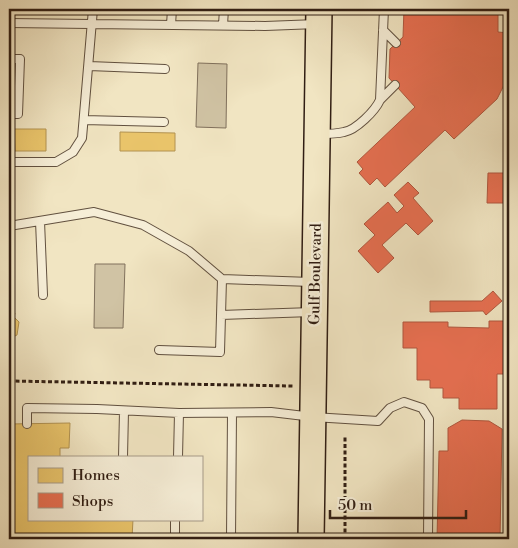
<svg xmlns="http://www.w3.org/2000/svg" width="518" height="548" font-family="'Libre Bodoni',serif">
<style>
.green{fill:#d0c3a4;stroke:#80705c}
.homes{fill:#e9c46a;stroke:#b29250}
.shops{fill:#e76f51;stroke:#b0573e}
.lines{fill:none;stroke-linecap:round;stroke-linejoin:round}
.lane-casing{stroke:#61503f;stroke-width:10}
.primary-casing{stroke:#311e13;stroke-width:28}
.path{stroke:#311e13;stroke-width:3;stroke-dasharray:4 2.5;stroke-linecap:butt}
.lane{stroke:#f6eed7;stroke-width:8}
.primary{stroke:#f1e5c2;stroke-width:25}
.labels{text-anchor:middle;stroke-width:5;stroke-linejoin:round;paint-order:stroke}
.street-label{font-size:15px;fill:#311e13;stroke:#f6eed7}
</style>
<rect width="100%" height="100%" fill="#f1e5c2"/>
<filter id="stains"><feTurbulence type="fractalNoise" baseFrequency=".004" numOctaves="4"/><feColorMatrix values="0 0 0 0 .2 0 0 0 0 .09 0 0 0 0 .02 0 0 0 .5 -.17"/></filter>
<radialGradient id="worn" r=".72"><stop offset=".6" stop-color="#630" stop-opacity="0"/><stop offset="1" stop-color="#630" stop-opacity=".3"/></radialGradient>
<path class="green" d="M198 63 227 64 226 128 196 127Z
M95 264H125L123 328H94Z"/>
<path class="homes" d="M14 129H46V151H15Z
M120 132 175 133V151H120Z
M9 308 15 313 14 317 19 322 17 335 9 339Z
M70 423 69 448H60V457H29V519H133L132 539 109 538V535L93 534V539H9V424Z"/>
<path class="shops" d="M404 9H498V32L509 33V67L506 81 497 99 454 139 445 130 385 187 377 178 370 185 359 173 363 169 357 162 415 107 389 78 390 49 403 37Z
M488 173H509V203H487Z
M408 182 419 193 413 198 433 221 418 235 406 223 382 245 394 258 378 273 358 251 375 235 364 224 388 202 397 213 404 206 394 195Z
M493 291 502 301 486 315 483 311 430 312V301H482Z
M489 321H509L508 374H497V409H459V398H443V388H430V380H417V348H403V322H448V327L489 328Z
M462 420 489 421 502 429 500 539H437L439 451H448V428Z"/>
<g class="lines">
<defs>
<path id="lane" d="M9 23 265 26 317 24
M171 25 172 9
M223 25 224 9
M383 30 396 43
M9 59H20L18 114H9
M89 66 165 69
M380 100 395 85
M84 120 164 122
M319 134C327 134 336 134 344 132 356 130 375 111 380 100L384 9
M9 162H56L73 152 82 138 93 9
M40 221 43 295
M9 226 94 212 143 225 189 251 222 279 311 282
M221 315 312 312
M159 350 220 352 222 279
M27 424V408L97 409 179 413 271 412 313 417 378 421 390 408 404 402 422 408 429 419 428 539
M123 457 124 411
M178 457 179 413
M175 539V519
M231 539 232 413"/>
<path id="primary" d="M311 539 319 9"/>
</defs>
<use href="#lane" class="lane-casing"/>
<use href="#primary" class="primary-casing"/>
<path class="path" d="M9 381 293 386
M345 539V437"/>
<use href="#lane" class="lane"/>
<use href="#primary" class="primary"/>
</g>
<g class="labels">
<g class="street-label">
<text transform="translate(315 274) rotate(-89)" y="5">Gulf Boulevard</text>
</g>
</g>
<rect width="518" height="548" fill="none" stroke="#f1e5c2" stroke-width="30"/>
<rect x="10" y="10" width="498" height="528" fill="none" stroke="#311e13" stroke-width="2.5"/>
<rect x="15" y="15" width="488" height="518" fill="none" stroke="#311e13"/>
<rect x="28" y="456" width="175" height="65" fill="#f6eed7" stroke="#a79b89"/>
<rect x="38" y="468" width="25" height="15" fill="#e9c46a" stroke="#a79b89"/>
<text x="72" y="480" font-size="15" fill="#311e13">Homes</text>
<rect x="38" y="493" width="25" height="15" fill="#e76f51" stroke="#a79b89"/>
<text x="72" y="506" font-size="15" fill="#311e13">Shops</text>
<path d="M330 510v8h136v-8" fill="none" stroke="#311e13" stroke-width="2.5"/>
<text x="338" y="510" font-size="15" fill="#311e13" stroke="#f6eed7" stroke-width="4" paint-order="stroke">50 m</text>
<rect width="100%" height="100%" filter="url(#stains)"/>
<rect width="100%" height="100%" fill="url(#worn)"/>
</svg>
